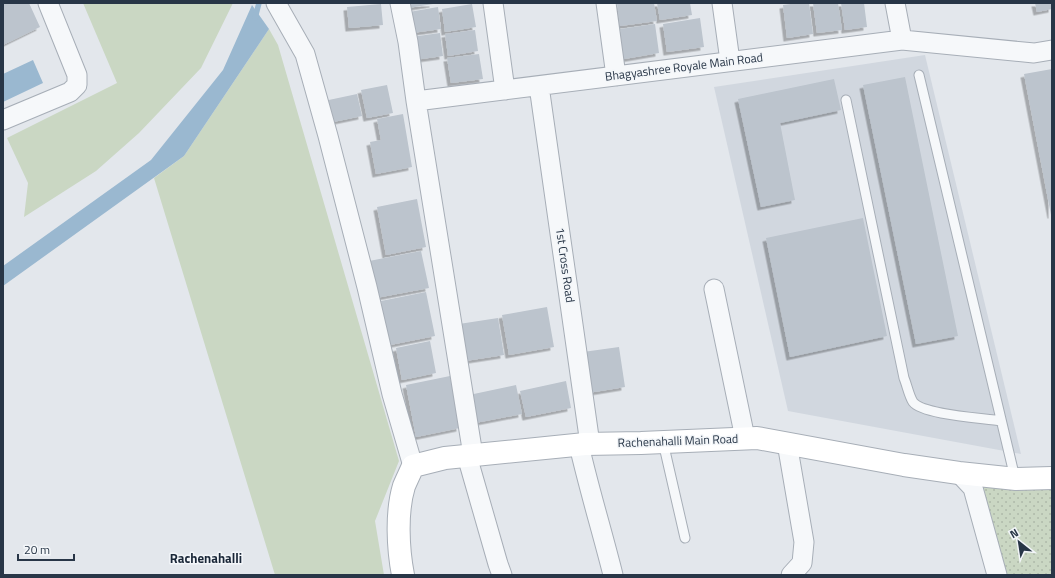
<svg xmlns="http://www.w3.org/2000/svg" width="1055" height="578" font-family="'Titillium Web',sans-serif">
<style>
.built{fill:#d1d7df}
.green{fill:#cad7c3}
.park{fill:url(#park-dots)}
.water{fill:#9ab8d0}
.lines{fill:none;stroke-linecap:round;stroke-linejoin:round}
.stream{stroke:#9ab8d0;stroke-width:5.5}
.building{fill:#bcc4cd;filter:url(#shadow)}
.lane-casing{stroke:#a7aeb7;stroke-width:11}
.street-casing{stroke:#a7aeb7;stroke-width:21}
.secondary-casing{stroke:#a7aeb7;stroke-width:24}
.lane{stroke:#f6f8fa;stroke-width:9}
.street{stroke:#f6f8fa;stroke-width:19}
.secondary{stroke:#fff;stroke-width:22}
.labels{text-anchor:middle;stroke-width:3;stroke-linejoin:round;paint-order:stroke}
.street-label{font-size:12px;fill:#283647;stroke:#f3f6f9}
.neighbourhood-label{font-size:13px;font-weight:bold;fill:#1a2738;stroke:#f3f6f9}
</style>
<defs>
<pattern id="park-dots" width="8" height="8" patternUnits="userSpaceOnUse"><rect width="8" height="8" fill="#cad7c3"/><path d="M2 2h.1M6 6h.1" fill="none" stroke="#aeb9a9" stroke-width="1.8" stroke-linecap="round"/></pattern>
<filter id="shadow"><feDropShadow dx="-3.5" dy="3.5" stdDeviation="0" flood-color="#0004"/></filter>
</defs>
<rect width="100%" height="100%" fill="#e3e7ec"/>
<path class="built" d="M925 55 1021 454 788 411 714 87Z"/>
<path class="green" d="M83 3H233L201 68 139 133 96 171 24 217 28 183 7 138 117 83Z
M269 29 278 45 399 461 375 521 384 575H275L154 178 184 156Z"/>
<path class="park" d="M1052 481V575H1007L981 487Z"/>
<path class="water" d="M252 5 269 29 184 156 3 286V266L151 160 223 70Z
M33 60 43 83 3 102V74Z"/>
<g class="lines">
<path class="stream" d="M255 18 259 3"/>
</g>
<path class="building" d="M3 3H29L40 27 3 45Z
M407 3H433V4L408 8Z
M625 3H654L657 21 620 26 617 4Z
M657 3H690L692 15 660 20Z
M798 3H809L813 34 787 38 783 5Z
M813 3H838L842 30 817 33Z
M841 3H864L867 27 845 30Z
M1035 3H1052V9L1037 12Z
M381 4 383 25 349 28 347 7Z
M472 4 476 27 445 32 442 9Z
M438 7 441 29 412 33 409 12Z
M700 18 704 47 667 52 663 24Z
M655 24 659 53 624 59 620 29Z
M475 30 478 51 448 56 445 34Z
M440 33 443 56 414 60 411 37Z
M479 54 483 79 451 83 447 58Z
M1052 69V215H1051L1024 74Z
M905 77 958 336 916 344 863 85Z
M834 79 841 110 780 123 795 200 761 207 738 99Z
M387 85 393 113 367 118 361 90Z
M357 94 362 116 328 123 324 101Z
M403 114 412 167 376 174 370 142 381 140 377 119Z
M417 199 426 247 386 255 377 207Z
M863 218 887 336 790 357 766 238Z
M421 251 429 288 376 298 369 261Z
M426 292 435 336 390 345 381 301Z
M547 307 554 347 509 355 502 315Z
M498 318 504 355 465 361 459 324Z
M430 341 436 373 402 380 396 348Z
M619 347 625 387 588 393 583 352Z
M450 376 460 428 416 437 406 385Z
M566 381 571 408 526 417 520 391Z
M516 385 522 414 475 423 469 395Z"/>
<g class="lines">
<defs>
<path id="lane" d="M919 75 1015 478
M846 100 904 378C907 385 909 396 913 402 923 415 984 418 1001 421
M663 442 685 538"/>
<path id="street" d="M276 3 305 54 328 136 367 287 392 394 413 466
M400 3 408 42 416 101 473 455
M493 3 505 90
M606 3 616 76
M722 3 730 61
M895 3 902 40
M539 86 590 444
M416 101 902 40 1034 53 1052 50
M3 120 70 92 77 85V75L48 3
M714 289 745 438
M787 443 804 542 802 563 791 575
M579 445C589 489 602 531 613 575
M467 456 498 564 502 575
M959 473 973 488 997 575"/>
<path id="secondary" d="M403 575C398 549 396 512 404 486 407 479 410 473 413 466L445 458 585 444 641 443 757 438 904 465 959 473 1016 479 1052 478"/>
</defs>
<use href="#lane" class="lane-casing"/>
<use href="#street" class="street-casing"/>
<use href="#secondary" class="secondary-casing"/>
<use href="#lane" class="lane"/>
<use href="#street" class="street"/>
<use href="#secondary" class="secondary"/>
</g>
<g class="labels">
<g class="street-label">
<text transform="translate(684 67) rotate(-7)" y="4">Bhagyashree Royale Main Road</text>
<text transform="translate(565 265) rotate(82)" y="4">1st Cross Road</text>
<text transform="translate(678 441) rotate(-2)" y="4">Rachenahalli Main Road</text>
</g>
<g class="neighbourhood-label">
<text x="206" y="563">Rachenahalli</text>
</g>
</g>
<rect width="1055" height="578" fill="none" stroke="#283647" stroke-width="8"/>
<g transform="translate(1019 542) rotate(330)" stroke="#f3f6f9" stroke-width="3" paint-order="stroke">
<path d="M0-3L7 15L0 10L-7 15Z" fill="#283647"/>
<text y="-6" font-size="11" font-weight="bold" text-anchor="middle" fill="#283647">N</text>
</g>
<path d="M18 554v6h56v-6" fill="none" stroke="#283647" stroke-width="2"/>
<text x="24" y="554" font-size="12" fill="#283647" stroke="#f3f6f9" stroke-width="3" paint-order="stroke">20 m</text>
</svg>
